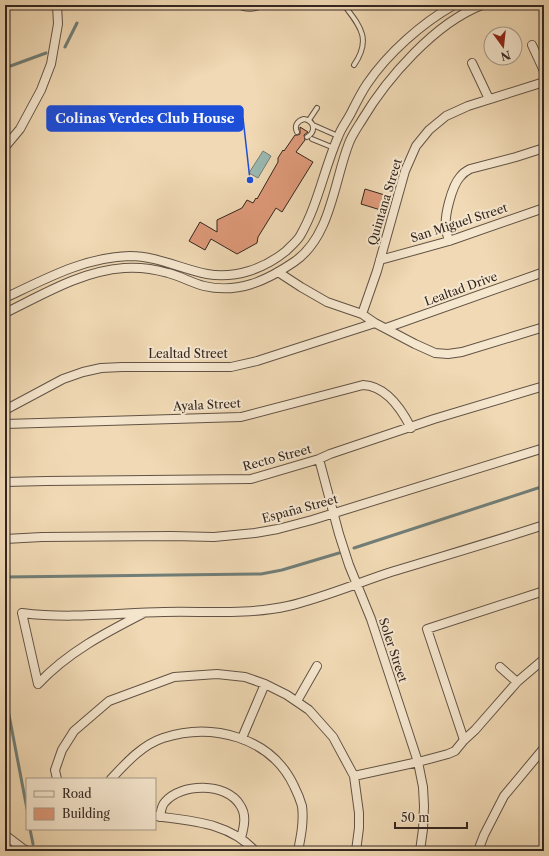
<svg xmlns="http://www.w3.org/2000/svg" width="549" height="856" font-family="'Libre Caslon Text',serif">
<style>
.water{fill:#9bb9b2;stroke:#717e78}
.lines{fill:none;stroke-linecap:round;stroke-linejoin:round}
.stream{stroke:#717e78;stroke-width:3}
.building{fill:#de9979;stroke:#332620}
.lane-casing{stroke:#625345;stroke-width:6}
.street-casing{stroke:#625345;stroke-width:10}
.lane{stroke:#f5e6ce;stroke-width:4}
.street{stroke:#f5e6ce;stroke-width:8}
.labels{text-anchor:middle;stroke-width:4;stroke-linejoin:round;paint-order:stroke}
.street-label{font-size:12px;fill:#332620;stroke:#f5e6ce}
.leader{fill:none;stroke:#1d4ed8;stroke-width:1.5}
.callout-dot{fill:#1d4ed8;stroke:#f5e6ce;stroke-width:1.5}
.callout{fill:#1d4ed8;stroke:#1d4ed8;stroke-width:1.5}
.callout-label{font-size:13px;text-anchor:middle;font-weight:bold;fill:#fff}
</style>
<rect width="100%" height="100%" fill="#f0d9b4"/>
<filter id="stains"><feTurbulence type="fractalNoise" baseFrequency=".005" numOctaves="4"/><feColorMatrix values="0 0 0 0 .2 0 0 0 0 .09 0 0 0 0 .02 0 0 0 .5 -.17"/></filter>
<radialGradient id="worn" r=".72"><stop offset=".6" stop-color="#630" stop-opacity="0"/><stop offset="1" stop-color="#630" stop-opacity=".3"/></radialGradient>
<path class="water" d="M263 151 271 156 258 178 249 173Z"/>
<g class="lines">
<path class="stream" d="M65 47 77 23
M5 68 46 53
M354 548 544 486
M5 577 261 574 282 570 339 553
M5 694 27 809
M30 829 33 844"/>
</g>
<path class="building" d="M300 127 308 132 304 135 305 140 296 152 313 162 282 212 276 208 258 237 257 243 237 254 211 239 205 250 189 241 200 222 217 232V220L242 208 247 200 253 203 256 198 257 199 278 162V158L283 150 284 151 295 135H298L300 134Z
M365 189 388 196 384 211 361 204Z"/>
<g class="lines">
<defs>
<path id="lane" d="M237 5C246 11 255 9 265 5
M344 5C360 26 372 39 354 65
M309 120 317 108
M313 125 338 136
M297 132C294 126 297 121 304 119 315 121 316 132 307 137
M312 139 334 148"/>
<path id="street" d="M532 45 544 71
M472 63 489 99
M5 147 20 129 41 90 51 64 58 24 57 5
M449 241C448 237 446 232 446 228 444 216 452 186 460 177 463 173 466 171 470 169L516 157 544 148
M380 260 449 241 544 208
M278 272 301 287 327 302 362 314 375 323 415 344 435 353 448 354 462 352 544 327
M5 298C45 279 85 257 130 256 157 256 181 269 207 274 235 279 264 269 286 251 290 247 297 241 300 236 318 205 324 169 338 137 341 128 347 121 351 113 356 103 361 93 367 84 388 53 422 23 454 5
M5 313C42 295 81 271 124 268 138 267 154 269 168 273 180 276 192 283 204 286 238 294 266 281 294 262 331 237 334 181 349 143 352 135 357 128 362 120 387 78 435 23 482 5
M362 314 377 271 405 171 416 146 429 130 446 116 468 106 544 82
M386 328 544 272
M5 410 63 379 83 372 101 368 122 367H231L257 361 375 323
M5 424 241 417 363 385C386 386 401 408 411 428
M319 459 339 534 349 565 371 619 418 762 423 787 424 806 423 829 420 851
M5 482 46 481 251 479 319 459 330 454 434 419 544 386
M5 539 42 537 172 536 214 537 255 533 278 529 312 520 544 448
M144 613C105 633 68 652 38 684L22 613C70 619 116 613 164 612 205 611 248 615 288 606 322 598 355 584 388 573 440 557 492 542 544 525
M500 667 517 682
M297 701 317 666
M242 738 265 684
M464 740 427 629 544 591
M354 776 418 762 448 754 455 751 464 740 475 730 517 682 544 659
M57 779 55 770 62 750 74 731 109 701 174 677 217 674 245 677 265 684 287 695 309 710 333 737 354 776 359 813V828L356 851
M111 779C126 763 142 745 163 738 212 722 271 737 294 786 297 792 300 799 302 806 304 821 301 836 298 851
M155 816C190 821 229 822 255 851
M160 817C161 812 161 806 165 802 181 783 226 782 240 805 247 815 244 827 241 838
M5 835 22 848 27 851
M478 851 484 835 504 796 544 748"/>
</defs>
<use href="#lane" class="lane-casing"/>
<use href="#street" class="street-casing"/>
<use href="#lane" class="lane"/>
<use href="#street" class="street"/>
</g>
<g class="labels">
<g class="street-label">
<text transform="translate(385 202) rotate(-73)" y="4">Quintana Street</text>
<text transform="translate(459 223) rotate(-18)" y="4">San Miguel Street</text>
<text transform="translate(461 289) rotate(-20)" y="4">Lealtad Drive</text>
<text x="188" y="358">Lealtad Street</text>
<text transform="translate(207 405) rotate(-3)" y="4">Ayala Street</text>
<text transform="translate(277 458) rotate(-15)" y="4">Recto Street</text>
<text transform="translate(300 509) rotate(-15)" y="4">España Street</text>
<text transform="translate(393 650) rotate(72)" y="4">Soler Street</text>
</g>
</g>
<path class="leader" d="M250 180L243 118"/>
<circle class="callout-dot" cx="250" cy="180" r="4"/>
<rect class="callout" x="47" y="106" width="196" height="25" rx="4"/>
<g class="callout-label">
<text x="145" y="123">Colinas Verdes Club House</text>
</g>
<rect width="549" height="856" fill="none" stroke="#f0d9b4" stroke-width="20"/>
<rect x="6" y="6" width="537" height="844" fill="none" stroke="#332620" stroke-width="2"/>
<rect x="10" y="10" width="529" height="836" fill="none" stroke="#332620"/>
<rect x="26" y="778" width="130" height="52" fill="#f5e6ce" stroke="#a79988"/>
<rect x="34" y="791" width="20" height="6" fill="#f5e6ce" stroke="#a79988"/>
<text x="62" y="798" font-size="12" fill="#332620">Road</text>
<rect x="34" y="808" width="20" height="12" fill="#de9979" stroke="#a79988"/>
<text x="62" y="818" font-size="12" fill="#332620">Building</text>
<g transform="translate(503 46) rotate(165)"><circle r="19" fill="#f5e6ce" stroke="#a79988"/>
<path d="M0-3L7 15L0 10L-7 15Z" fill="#8f2418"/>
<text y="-6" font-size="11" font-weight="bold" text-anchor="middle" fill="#332620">N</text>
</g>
<path d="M395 822v6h72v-6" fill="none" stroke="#332620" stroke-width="2"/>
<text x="401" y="822" font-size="12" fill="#332620" stroke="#f5e6ce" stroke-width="3" paint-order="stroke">50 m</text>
<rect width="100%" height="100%" filter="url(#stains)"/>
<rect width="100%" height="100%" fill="url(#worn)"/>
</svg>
